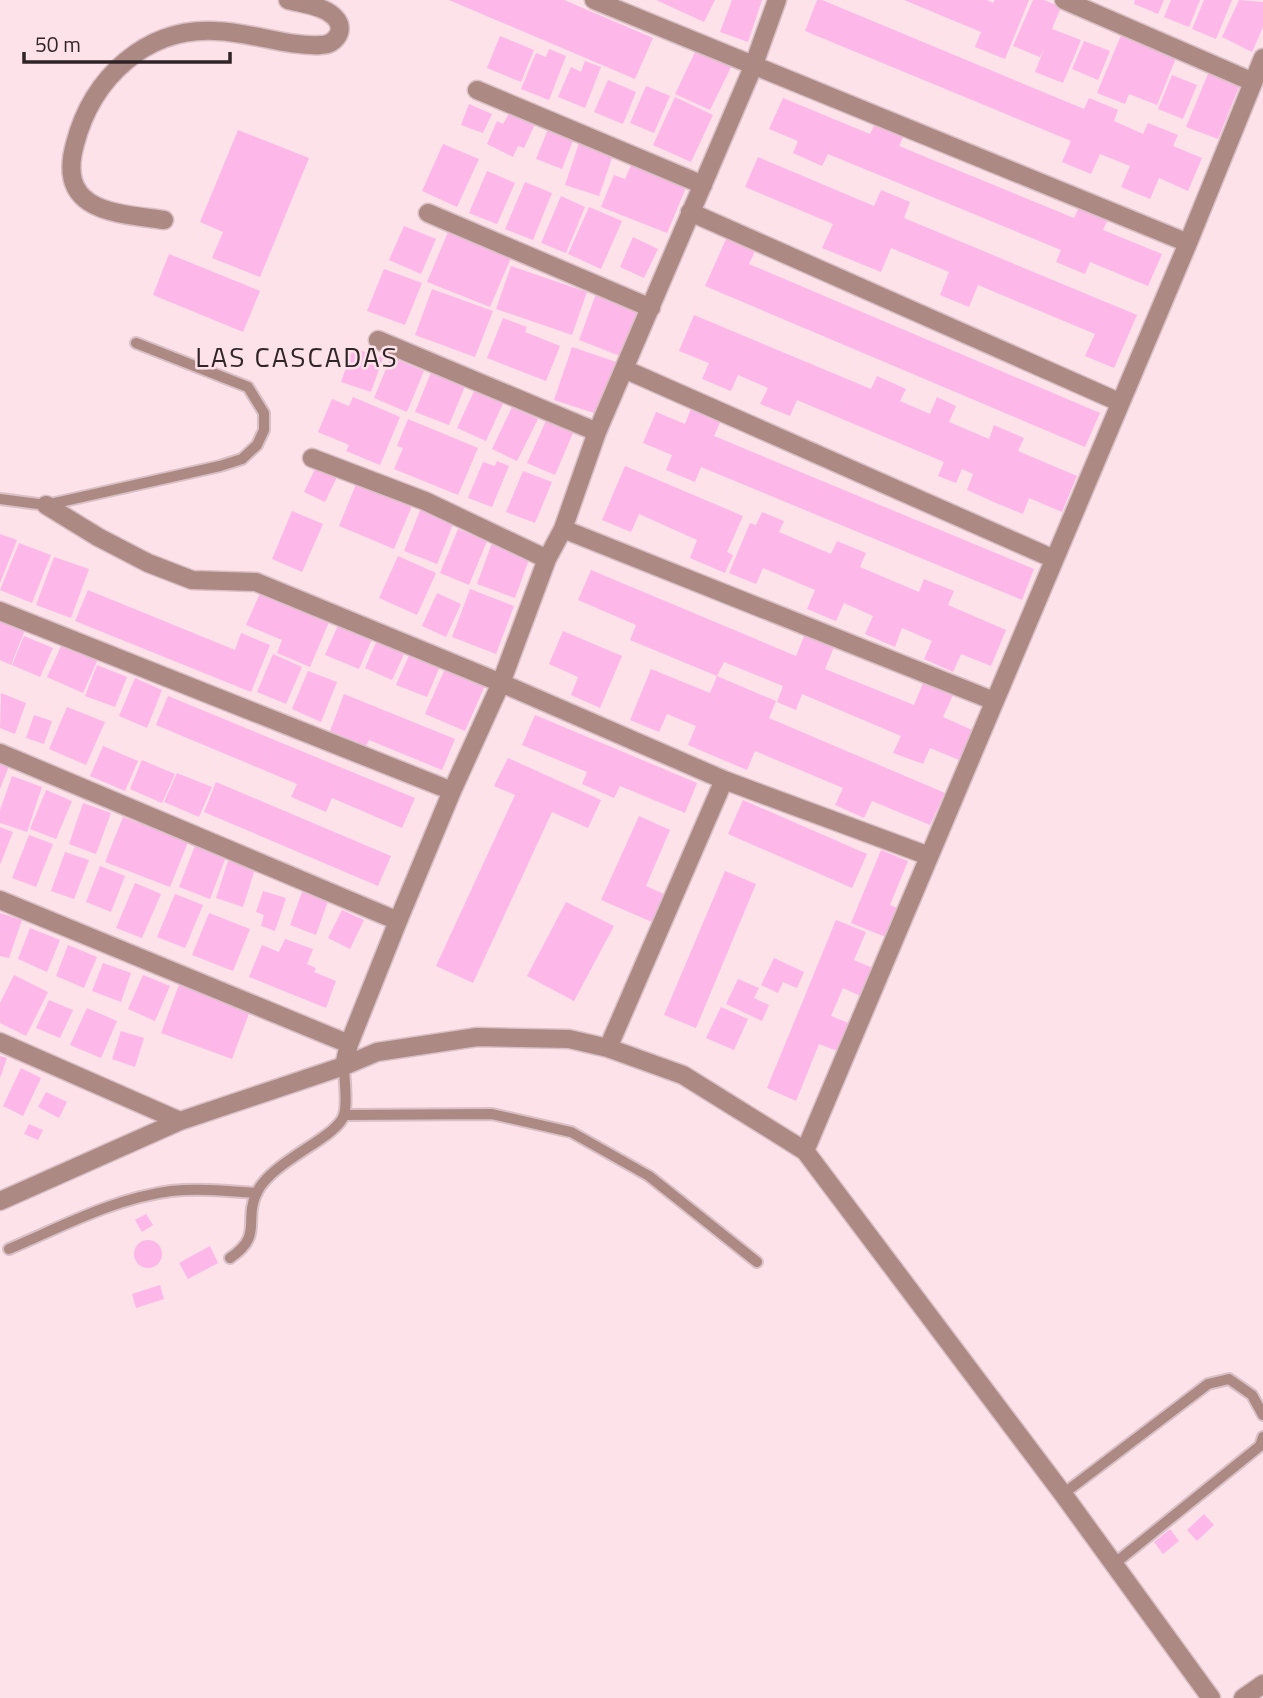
<svg xmlns="http://www.w3.org/2000/svg" width="1263" height="1698" font-family="'Titillium Web',sans-serif">
<style>
.building{fill:#fdb8e9}
.lines{fill:none;stroke-linecap:round;stroke-linejoin:round}
.service-casing{stroke:#d9c0c6;stroke-width:14}
.minor-casing{stroke:#d9c0c6;stroke-width:21}
.service{stroke:#ad8984;stroke-width:10}
.minor{stroke:#ad8984;stroke-width:18}
.labels{text-anchor:middle;stroke-width:5;stroke-linejoin:round;paint-order:stroke}
.neighbourhood-label{font-size:28px;letter-spacing:2px;fill:#2f2528;stroke:#fee2e9}
</style>
<rect width="100%" height="100%" fill="#fee2e9"/>
<path class="building" d="M449 0H564L653 38 635 79Z
M656 0H715L704 22Z
M732 0H762L748 42 720 32Z
M817 0H822L1084 109 1089 98 1118 110 1114 121 1143 134 1148 123 1178 135 1173 146 1202 158 1188 191 1159 178 1150 199 1121 187 1130 166 1100 154 1091 174 1062 162 1071 141 805 31Z
M904 0H987L993 3 995 0H1029L1005 59 975 47 981 32Z
M1033 0H1044L1061 7 1052 29 1081 40 1063 83 1035 72 1044 49 1040 57 1013 46Z
M1135 0H1164L1158 14 1134 4Z
M1171 0H1200L1189 27 1164 17Z
M1204 0H1232L1216 39 1192 29Z
M1239 0 1263 2V27L1252 52 1222 37Z
M1122 33 1176 58 1157 105 1129 94 1125 104 1097 93Z
M500 36 534 50 521 82 487 68Z
M1084 41 1110 51 1098 80 1072 69Z
M698 46 733 63 710 110 675 94Z
M549 49 566 56 549 100 521 89 536 53 546 57Z
M585 61 601 67 585 108 558 97 571 67 581 72Z
M1210 69 1241 82 1218 139 1186 127Z
M1172 75 1197 85 1183 119 1158 109Z
M608 80 636 92 623 124 594 112Z
M646 86 670 96 654 133 630 123Z
M675 97 713 115 691 162 653 145Z
M783 98 870 134 877 119 906 131 899 146 1074 218 1081 203 1110 215 1103 230 1162 254 1148 286 1090 262 1085 274 1056 262 1061 250 828 154 822 166 793 153 798 141 769 129Z
M469 104 492 114 483 133 461 125Z
M511 110 536 122 524 148 518 146 513 157 487 144 497 121 503 124Z
M548 129 574 138 562 169 536 159Z
M238 130 309 158 260 277 212 258 223 232 200 222Z
M579 143 613 155 599 196 565 185Z
M443 144 479 159 457 207 422 191Z
M758 157 874 206 881 190 910 202 904 218 1137 315 1114 368 1085 356 1095 334 978 285 969 307 940 295 949 272 891 248 881 272 822 248 833 224 745 187Z
M632 163 687 185 667 233 601 207 614 175 625 179Z
M487 171 515 183 497 224 469 213Z
M525 182 552 193 533 240 505 229Z
M561 196 585 207 566 253 541 243Z
M589 207 622 221 601 269 568 254Z
M404 226 436 239 421 274 389 260Z
M448 232 511 258 490 307 427 282Z
M633 237 658 249 644 278 620 267Z
M727 237 756 249 749 264 1100 413 1085 447 705 286Z
M169 254 260 291 243 332 153 295Z
M511 266 587 292 572 335 496 309Z
M384 269 422 283 405 325 367 311Z
M432 289 493 311 475 357 415 335Z
M596 294 642 311 625 358 579 340Z
M694 315 871 389 877 376 906 389 900 401 930 414 937 397 956 406 949 422 989 439 994 425 1024 438 1018 451 1077 476 1062 512 1029 498 1023 514 996 503 967 490 973 474 962 469 956 483 938 476 944 462 797 400 790 416 760 404 768 388 738 375 731 391 702 379 709 363 679 351Z
M503 318 527 327 525 332 560 346 546 381 487 358Z
M572 347 622 364 603 416 554 400Z
M353 348 383 358 371 392 341 382Z
M391 357 424 371 407 412 374 398Z
M432 370 466 384 449 425 415 412Z
M476 387 505 399 486 441 457 428Z
M353 397 400 417 380 465 346 451 349 445 318 432 332 399 349 406Z
M692 406 722 418 714 436 1034 569 1022 600 701 467 695 482 666 470 672 455 643 443 656 412 685 424Z
M512 407 538 419 517 461 492 449Z
M549 414 576 426 555 475 527 463Z
M408 419 478 448 458 495 394 469 403 448 397 446Z
M497 461 509 466 492 507 468 498 483 462 495 466Z
M625 466 743 516 727 552 733 555 725 573 690 558 697 540 639 514 631 532 602 520Z
M316 467 337 477 325 502 304 492Z
M523 471 552 482 535 523 506 512Z
M359 477 414 501 394 549 339 526Z
M421 508 454 522 437 564 404 551Z
M292 511 323 524 302 572 272 559Z
M762 512 784 521 779 532 831 554 837 541 866 553 860 567 919 592 924 579 954 591 948 605 1006 630 991 666 961 654 953 672 924 659 932 641 902 628 895 647 865 634 873 616 844 603 836 621 807 609 815 590 763 568 756 584 729 573 750 523 756 525Z
M458 529 487 541 469 585 440 573Z
M0 534 17 540 0 583Z
M493 540 531 554 515 598 477 584Z
M19 543 51 555 32 603 0 590Z
M398 556 436 573 417 615 379 598Z
M54 557 89 569 71 618 36 605Z
M591 570 796 656 805 634 834 647 825 669 914 705 923 683 953 695 943 717 972 730 959 760 930 748 923 764 893 753 901 736 802 694 796 710 777 702 783 686 724 662 717 676 776 701 769 718 945 793 930 825 872 801 864 818 835 805 843 788 755 751 747 770 688 745 696 726 667 714 659 732 630 720 651 669 710 693 717 676 630 640 636 625 578 600Z
M470 589 514 606 496 654 452 637Z
M88 590 235 650 241 633 270 645 251 692 75 621Z
M260 593 295 608 299 600 335 616 332 623 329 622 310 667 277 653 282 640 246 625Z
M437 593 461 604 446 637 422 626Z
M0 620 25 630 11 665 0 660Z
M339 623 373 637 359 669 325 655Z
M563 631 622 656 600 708 571 695 578 677 549 664Z
M24 636 53 648 40 677 12 665Z
M378 638 406 650 392 680 365 668Z
M62 644 98 659 83 693 47 677Z
M410 653 440 666 427 697 396 685Z
M273 654 302 667 286 704 257 692Z
M447 664 487 681 465 731 425 714Z
M97 665 127 677 115 707 85 696Z
M308 671 337 682 321 722 292 709Z
M135 678 162 690 147 728 119 716Z
M1 693 26 703 15 734 0 728Z
M344 694 455 739 442 770 369 740 366 746 330 731Z
M168 696 415 798 402 828 332 798 326 812 291 797 297 784 156 725Z
M67 707 105 722 86 765 49 749Z
M34 715 52 721 44 744 26 738Z
M535 715 697 783 685 813 620 786 614 798 582 784 587 772 522 745Z
M103 746 138 761 125 791 90 776Z
M508 758 601 800 588 828 552 812 473 983 436 966 515 795 494 786Z
M142 760 175 774 162 803 130 789Z
M0 763 9 766 0 789Z
M177 773 212 787 199 817 164 802Z
M12 776 42 787 27 832 0 823V810Z
M216 782 391 856 378 886 204 812Z
M46 790 72 801 56 839 30 829Z
M743 800 867 854 852 888 728 834Z
M83 803 111 813 96 854 69 844Z
M639 816 670 830 646 886 664 894 652 922 601 900Z
M123 817 188 842 170 887 105 862Z
M0 827 13 832 0 865Z
M29 835 53 844 36 887 12 878Z
M196 843 227 854 210 899 179 887Z
M881 850 908 861 890 905 900 909 888 938 851 923Z
M65 852 89 860 74 899 51 891Z
M228 861 255 869 243 907 216 898Z
M100 866 125 876 111 912 86 902Z
M725 871 756 884 696 1028 664 1015Z
M135 883 161 894 142 938 116 928Z
M263 891 286 898 275 931 261 926 264 915 256 912Z
M302 892 328 901 316 935 290 925Z
M175 894 203 905 185 948 157 937Z
M566 902 614 926 574 1001 527 976Z
M342 910 364 920 350 949 328 938Z
M0 913 22 920 9 958 0 956Z
M209 913 250 929 233 971 192 955Z
M836 920 866 932 854 960 875 969 863 997 843 988 831 1016 851 1024 840 1052 819 1044 796 1101 767 1088Z
M30 928 60 940 47 972 18 959Z
M285 939 313 949 307 964 316 968 314 972 336 981 326 1008 249 977 262 945 279 952Z
M68 945 97 957 84 988 56 976Z
M774 958 804 972 797 988 783 982 778 993 761 985Z
M103 963 131 973 121 1002 92 991Z
M14 975 48 992 26 1036 0 1023V1003Z
M143 975 170 986 155 1021 128 1009Z
M738 979 759 988 754 998 769 1005 762 1021 726 1004Z
M180 982 251 1008 232 1059 161 1033Z
M49 1000 73 1010 60 1038 36 1028Z
M721 1007 748 1019 734 1050 706 1038Z
M87 1008 117 1021 101 1058 70 1045Z
M121 1031 144 1038 135 1067 112 1059Z
M0 1056 7 1058 0 1078Z
M21 1068 41 1078 23 1116 3 1106Z
M46 1092 67 1102 59 1118 38 1107Z
M29 1124 43 1130 38 1140 24 1134Z
M146 1214 153 1225 142 1232 135 1220Z
M134 1254a14 14 0 1 1 28 0a14 14 0 1 1-28 0Z
M210 1246 218 1263 188 1279 179 1263Z
M160 1285 164 1299 136 1308 132 1294Z
M1204 1514 1214 1525 1197 1541 1187 1530Z
M1170 1529 1179 1541 1163 1554 1154 1542Z"/>
<g class="lines">
<defs>
<path id="service" d="M0 499 46 505 220 466 242 459 257 445 264 430V413L248 387 136 343
M344 1115 492 1114 571 1132 649 1176 757 1262
M9 1249C61 1227 115 1198 171 1191 199 1188 229 1191 257 1193
M230 1258C264 1235 243 1221 257 1192 273 1160 337 1138 344 1115 348 1101 344 1080 344 1066
M1063 1494 1208 1384 1229 1379 1252 1395 1263 1415
M1114 1564 1260 1446 1263 1437"/>
<path id="minor" d="M594 0 1188 243
M1064 0 1253 82
M477 90 703 185
M690 212 1119 402
M428 213 651 308
M164 220C115 213 56 212 75 144 92 78 146 27 216 31 251 32 286 47 321 45 334 45 345 32 337 20 327 6 303 4 288 0
M378 340 597 432
M624 369 1054 559
M312 458 425 501 547 559
M46 505 98 537 148 563 192 580 256 582 501 683 724 780 929 856
M563 529 994 701
M0 611 452 791
M0 753 398 921
M0 900 349 1044
M0 1042 180 1121
M608 1048 724 780
M344 1066 349 1044 398 921 452 791 501 683 547 559 563 529 597 432 753 67 777 0
M805 1151 1188 243 1263 58
M0 1201 180 1121 344 1066 377 1052 477 1037 569 1039 608 1048 683 1075 805 1151 1063 1494 1211 1698
M1243 1698 1263 1684"/>
</defs>
<use href="#service" class="service-casing"/>
<use href="#minor" class="minor-casing"/>
<use href="#service" class="service"/>
<use href="#minor" class="minor"/>
</g>
<g class="labels">
<g class="neighbourhood-label">
<text x="297" y="367">LAS CASCADAS</text>
</g>
</g>
<path d="M24 52v10h206v-10" fill="none" stroke="#2f2528" stroke-width="3.5"/>
<text x="35" y="52" font-size="21" fill="#2f2528" stroke="#fee2e9" stroke-width="5" paint-order="stroke">50 m</text>
</svg>
